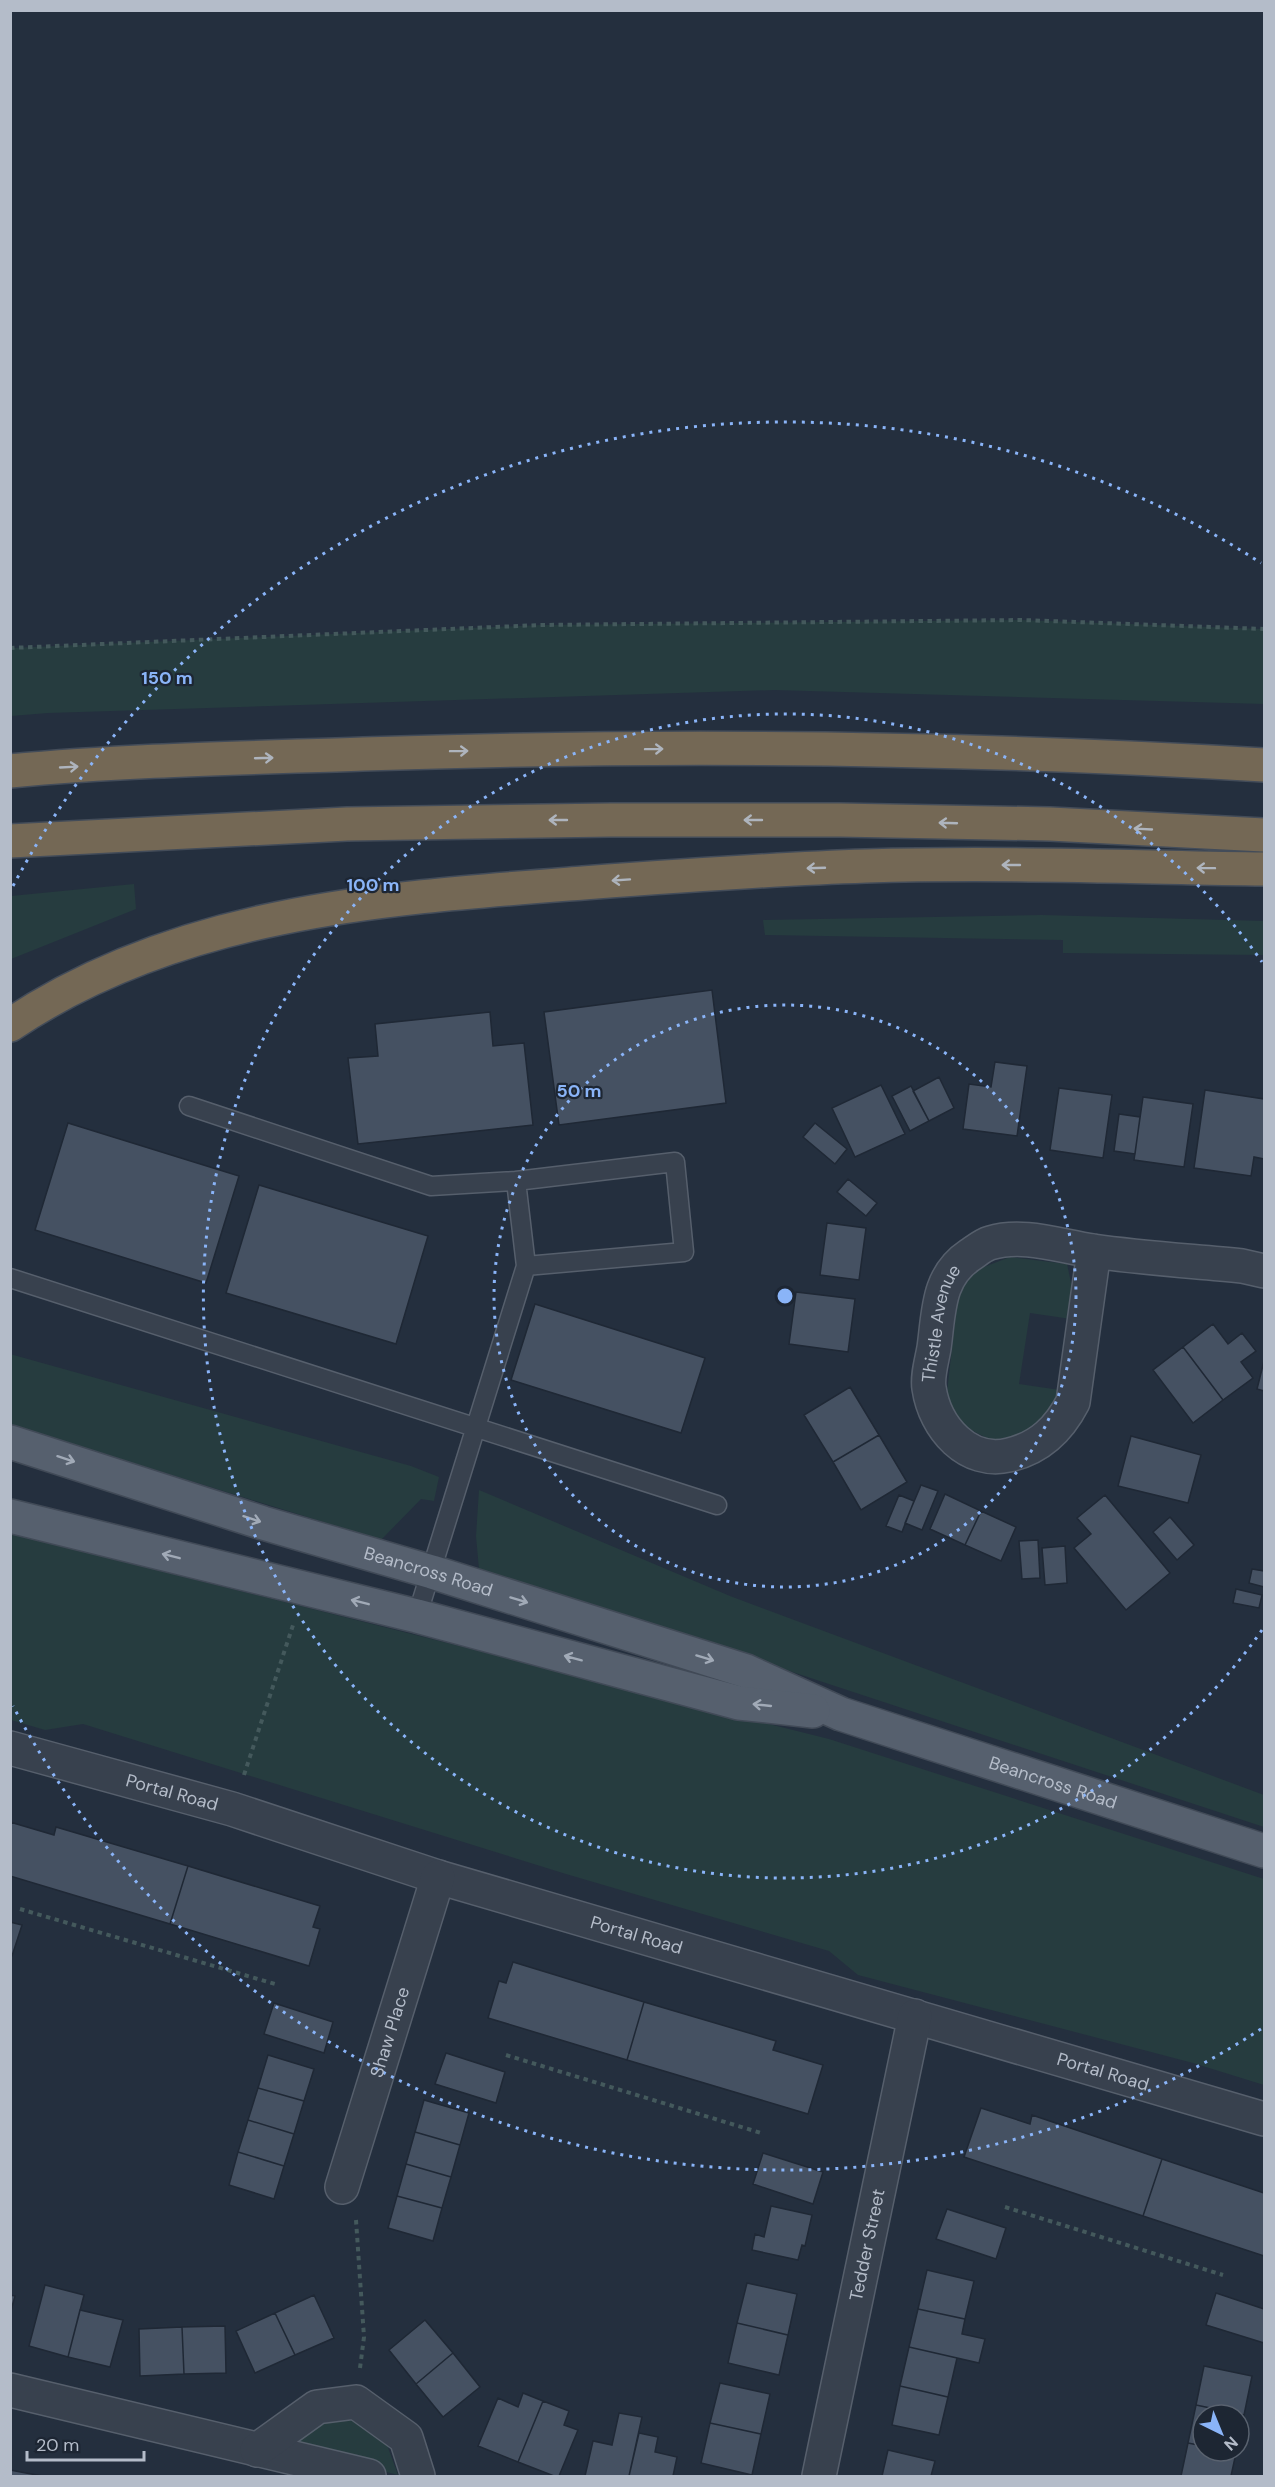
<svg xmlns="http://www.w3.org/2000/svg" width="1275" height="2487" font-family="'DM Sans',sans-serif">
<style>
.green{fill:#263c3f}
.building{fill:#455162;stroke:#1f2835;stroke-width:1.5}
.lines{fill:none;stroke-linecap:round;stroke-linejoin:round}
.service-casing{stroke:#565f6c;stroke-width:21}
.minor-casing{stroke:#565f6c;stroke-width:36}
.primary-casing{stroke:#414a57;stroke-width:36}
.motorway-casing{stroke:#434c59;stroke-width:36}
.path{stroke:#44595c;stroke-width:4;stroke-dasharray:4.5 4.5;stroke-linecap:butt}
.service{stroke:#38414e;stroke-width:18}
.minor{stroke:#38414e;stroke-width:33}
.primary{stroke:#56606e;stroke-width:33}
.motorway{stroke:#746855;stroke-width:33}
.oneway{stroke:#aeb4bd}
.oneway2{stroke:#a1aab7}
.ring{fill:none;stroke:#8ab4f8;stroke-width:3;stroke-dasharray:3 6}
.labels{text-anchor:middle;stroke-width:4.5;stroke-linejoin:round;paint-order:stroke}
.street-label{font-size:18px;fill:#b4bcc9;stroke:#1d2633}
.centre{fill:#8ab4f8;stroke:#1d2633;stroke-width:3}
.ring-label{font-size:18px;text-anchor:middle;font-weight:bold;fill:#8ab4f8;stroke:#1d2633;stroke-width:4.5;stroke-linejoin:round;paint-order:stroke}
</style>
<rect width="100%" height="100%" fill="#242f3e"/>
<path class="green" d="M1021 620 1264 629V704L774 690 48 713 11 716V648L541 625Z
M134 884 136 909 11 959V896Z
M1042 915 1264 921V955L1063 953V940L765 935 763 920Z
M1010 1257 1067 1264 1073 1292 1071 1319 1030 1313 1019 1384 1060 1390 1053 1407 1040 1424 1019 1436 991 1440 967 1428 954 1412 947 1392 958 1295 964 1279 984 1267Z
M10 1354 411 1466 439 1477 434 1501 421 1499 381 1540 11 1425Z
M479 1490 730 1596 1264 1795V1827L479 1569 476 1536Z
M10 1533 829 1739 1264 1879V2085L1193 2063 858 1975 829 1951 566 1874 83 1724 45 1730 11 1720Z
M360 2420 386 2442 398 2475 284 2446 326 2421Z"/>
<path class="building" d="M712 990 726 1103 559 1125 544 1012Z
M490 1012 493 1046 524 1043 533 1125 358 1144 348 1058 378 1056 375 1024Z
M995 1062 1027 1066 1017 1136 963 1129 969 1084 991 1087Z
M939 1077 954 1108 929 1121 913 1091Z
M881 1085 905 1134 855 1157 832 1108Z
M911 1086 929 1121 910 1131 892 1096Z
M1059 1088 1112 1095 1103 1158 1050 1150Z
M1205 1090 1264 1099V1159L1254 1157 1251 1176 1194 1168Z
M1143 1097 1193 1104 1184 1167 1134 1160Z
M1119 1114 1140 1117 1135 1154 1114 1151Z
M68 1123 239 1176 206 1283 35 1230Z
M815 1123 847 1149 835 1164 803 1137Z
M848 1179 877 1203 866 1216 837 1192Z
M259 1185 428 1236 396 1344 226 1293Z
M827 1223 866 1228 859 1280 820 1275Z
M796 1292 855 1299 848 1352 789 1344Z
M535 1304 705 1358 681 1433 511 1380Z
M1213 1324 1228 1344 1242 1333 1256 1351 1241 1362 1253 1378 1223 1400 1183 1347Z
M1183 1347 1223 1400 1193 1423 1153 1370Z
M1264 1361V1391L1257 1389Z
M850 1387 879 1435 833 1462 804 1415Z
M879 1435 907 1482 861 1510 833 1462Z
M1131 1436 1201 1455 1188 1503 1118 1486Z
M921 1485 938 1491 922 1530 905 1523Z
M945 1494 981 1511 965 1545 930 1529Z
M899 1495 914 1501 902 1532 886 1526Z
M1105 1495 1170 1573 1126 1610 1074 1548 1091 1534 1077 1518Z
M981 1511 1016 1527 1001 1561 965 1545Z
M1170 1517 1194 1545 1177 1560 1153 1532Z
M1038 1540 1040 1578 1022 1579 1019 1541Z
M1065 1546 1067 1583 1045 1585 1042 1548Z
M1252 1569 1264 1571V1587L1249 1583Z
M1236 1589 1262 1595 1259 1608 1233 1603Z
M10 1822 54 1835 56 1827 188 1866 170 1924 10 1876Z
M188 1866 320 1906 313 1927 320 1929 309 1966 170 1924Z
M10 1922 22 1925 12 1956H10Z
M513 1962 644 2002 627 2060 488 2018 499 1981 506 1983Z
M644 2002 776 2041 773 2050 823 2065 808 2114 627 2060Z
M274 2003 333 2022 324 2053 264 2034Z
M446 2053 505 2072 496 2103 435 2084Z
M268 2055 314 2069 304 2101 258 2088Z
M258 2088 304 2101 294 2134 248 2120Z
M424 2100 469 2113 460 2145 415 2132Z
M981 2108 1030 2124 1032 2115 1162 2159 1143 2216 964 2157Z
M248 2120 294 2134 284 2166 238 2152Z
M415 2132 460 2145 451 2177 406 2164Z
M238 2152 284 2166 274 2199 229 2185Z
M763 2153 823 2172 813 2204 753 2184Z
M1162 2159 1264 2193V2256L1143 2216Z
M406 2164 451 2177 442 2208 397 2196Z
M397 2196 442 2208 433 2241 388 2228Z
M771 2206 812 2215 805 2246 802 2245 798 2260 752 2250 755 2234 764 2237Z
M947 2209 1006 2228 996 2259 936 2239Z
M927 2270 974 2281 965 2319 918 2309Z
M747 2283 797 2294 788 2335 737 2323Z
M45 2285 84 2295 68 2357 29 2346Z
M1216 2293 1264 2309V2343L1206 2325Z
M10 2295 15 2296 10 2314Z
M314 2295 334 2338 295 2355 275 2313Z
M918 2309 965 2319 962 2334 985 2339 979 2363 909 2347Z
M80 2310 123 2320 110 2367 68 2357Z
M275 2313 295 2355 255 2373 236 2331Z
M425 2320 453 2353 416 2384 389 2350Z
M737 2323 788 2335 779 2375 728 2363Z
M225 2326 226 2373 184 2374 182 2327Z
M182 2327 184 2374 140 2376 139 2329Z
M909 2347 957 2358 948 2397 900 2386Z
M453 2353 480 2387 443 2417 416 2384Z
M1204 2366 1252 2376 1244 2415 1196 2405Z
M720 2383 770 2394 761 2434 710 2423Z
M900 2386 948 2397 939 2435 892 2425Z
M523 2393 543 2401 518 2462 478 2446 498 2398 518 2407Z
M543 2401 569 2411 564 2425 578 2430 559 2476H554L518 2462Z
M1196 2405 1244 2415 1239 2437V2415H1203V2446L1188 2443Z
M619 2413 642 2417 629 2476H585L593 2441 612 2445Z
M710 2423 761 2434 752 2475 701 2463Z
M639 2433 658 2437 655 2452 677 2457 673 2476H629Z
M1188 2443 1203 2446V2451L1236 2453 1231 2476H1181Z
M888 2450 935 2461 931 2476H882Z
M10 2470 42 2476H10Z"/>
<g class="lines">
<defs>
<path id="service" d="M189 1106 431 1186 516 1181 526 1266 417 1616
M516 1181 675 1162 684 1252 526 1266
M10 1278 717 1505"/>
<g id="minor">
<path id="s1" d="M1094 1251 1073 1402C1059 1429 1040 1448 1009 1455 968 1465 935 1428 929 1388 927 1376 932 1360 934 1348 939 1312 937 1277 970 1255 976 1251 983 1245 990 1243 1023 1233 1059 1246 1093 1251 1142 1258 1192 1261 1242 1266L1264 1271"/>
<path id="s2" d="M10 1748 232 1809 438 1877 1264 2119"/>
<path id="s3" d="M342 2187 438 1877"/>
<path d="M10 2390 369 2476"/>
<path d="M257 2450 317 2407 356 2402 406 2438 418 2476"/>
<path id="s4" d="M819 2476 915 2016"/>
</g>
<g id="primary">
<path id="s5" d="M10 1442 263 1523 432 1572 746 1671 841 1714 1264 1851"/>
<path d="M10 1516 417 1616 739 1703 813 1711"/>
</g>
<path id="motorway" d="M10 771C127 760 246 758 363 754 663 744 965 747 1264 765
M10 841 347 824 611 820H840L1050 824 1264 835
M10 1025C180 911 386 898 583 883 677 876 772 869 866 866 999 862 1132 867 1264 869"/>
</defs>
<use href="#service" class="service-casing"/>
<use href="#minor" class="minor-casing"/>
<use href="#primary" class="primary-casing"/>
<use href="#motorway" class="motorway-casing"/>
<path class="path" d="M10 648 541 625 1021 620 1264 629
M244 1775 294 1622
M20 1909 275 1984
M506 2055 761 2133
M1005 2207 1223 2275
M356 2220 364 2337 360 2368"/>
<use href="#service" class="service"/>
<use href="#minor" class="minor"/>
<use href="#primary" class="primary"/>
<use href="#motorway" class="motorway"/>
</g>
<defs><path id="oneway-shaft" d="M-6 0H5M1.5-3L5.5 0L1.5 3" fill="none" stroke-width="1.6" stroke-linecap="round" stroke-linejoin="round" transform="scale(1.5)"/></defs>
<g class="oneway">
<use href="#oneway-shaft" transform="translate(654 749) rotate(-1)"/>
<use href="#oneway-shaft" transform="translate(459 751) rotate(-1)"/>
<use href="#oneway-shaft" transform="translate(264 758) rotate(-2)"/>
<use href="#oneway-shaft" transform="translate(69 767) rotate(-3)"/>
<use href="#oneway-shaft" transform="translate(558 820) rotate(180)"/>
<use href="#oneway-shaft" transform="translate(753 820) rotate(-180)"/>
<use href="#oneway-shaft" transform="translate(948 823) rotate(-178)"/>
<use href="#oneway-shaft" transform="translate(1143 829) rotate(-177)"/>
<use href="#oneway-shaft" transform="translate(1011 865) rotate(-180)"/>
<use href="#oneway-shaft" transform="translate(816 868) rotate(178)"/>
<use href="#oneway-shaft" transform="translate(1206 868) rotate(-179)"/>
<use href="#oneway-shaft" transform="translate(621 880) rotate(176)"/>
</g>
<g class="oneway2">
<use href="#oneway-shaft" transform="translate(66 1459) rotate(18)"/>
<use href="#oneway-shaft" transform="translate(252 1519) rotate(18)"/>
<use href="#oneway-shaft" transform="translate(171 1556) rotate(-166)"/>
<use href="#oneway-shaft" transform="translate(519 1600) rotate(17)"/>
<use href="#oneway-shaft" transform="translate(360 1602) rotate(-166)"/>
<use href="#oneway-shaft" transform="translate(573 1658) rotate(-165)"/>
<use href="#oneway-shaft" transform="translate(705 1658) rotate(17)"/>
<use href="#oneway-shaft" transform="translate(762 1705) rotate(-174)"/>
</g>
<g class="ring">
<circle cx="785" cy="1296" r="291"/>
<path d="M1262 1630A582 582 0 1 1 1262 962"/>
<path d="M1261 2029A874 874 0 0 1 13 1706M13 886A874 874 0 0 1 1261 563"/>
</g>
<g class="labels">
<g class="street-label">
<text dy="6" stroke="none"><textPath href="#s1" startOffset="422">Thistle Avenue</textPath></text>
<text dy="6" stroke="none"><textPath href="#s5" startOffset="438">Beancross Road</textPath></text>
<text dy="6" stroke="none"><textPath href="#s5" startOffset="1098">Beancross Road</textPath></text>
<text dy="6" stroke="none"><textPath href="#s2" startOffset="168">Portal Road</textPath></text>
<text dy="6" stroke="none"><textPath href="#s2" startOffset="654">Portal Road</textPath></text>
<text dy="6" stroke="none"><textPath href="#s3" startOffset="162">Shaw Place</textPath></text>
<text dy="6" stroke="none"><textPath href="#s2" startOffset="1140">Portal Road</textPath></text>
<text dy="6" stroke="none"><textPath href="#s4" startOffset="236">Tedder Street</textPath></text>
</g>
</g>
<circle cx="785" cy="1296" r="9" class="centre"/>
<g class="ring-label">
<text x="167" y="684">150 m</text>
<text x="373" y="891">100 m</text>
<text x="579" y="1097">50 m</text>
</g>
<rect width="1275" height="2487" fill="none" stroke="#b4bcc9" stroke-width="24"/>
<g transform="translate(1221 2433) rotate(137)"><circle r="28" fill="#1d2633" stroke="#59626f" stroke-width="1.5"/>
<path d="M0-4.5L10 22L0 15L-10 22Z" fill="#8ab4f8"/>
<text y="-9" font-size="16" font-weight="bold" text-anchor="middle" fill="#b4bcc9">N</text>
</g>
<path d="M27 2451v9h117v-9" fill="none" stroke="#b4bcc9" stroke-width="3"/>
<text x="36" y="2451" font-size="18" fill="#b4bcc9" stroke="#1d2633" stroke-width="4.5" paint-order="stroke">20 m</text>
</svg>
